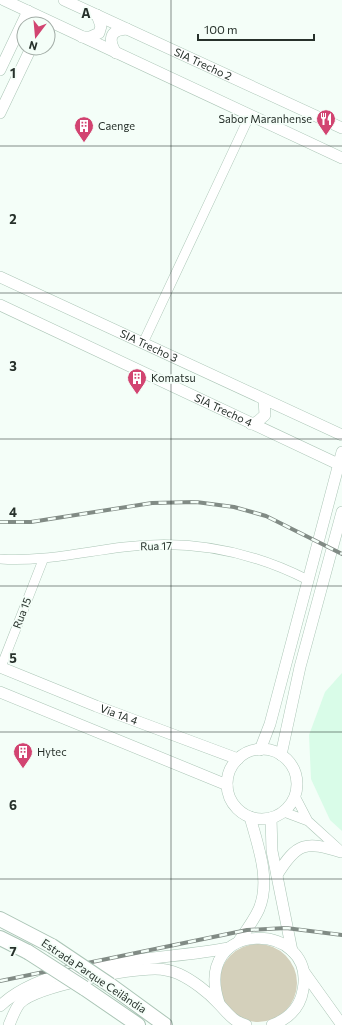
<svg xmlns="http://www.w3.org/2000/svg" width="342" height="1025" font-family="Commissioner,sans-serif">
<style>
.built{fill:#d9fce8}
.green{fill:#d4d0bb}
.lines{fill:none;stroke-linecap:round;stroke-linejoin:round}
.tertiary-casing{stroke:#abc5b6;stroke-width:10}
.secondary-casing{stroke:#abc5b6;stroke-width:12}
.motorway-casing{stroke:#abc5b6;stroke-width:16}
.tertiary{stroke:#fff;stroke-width:9}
.secondary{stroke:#fff;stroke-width:11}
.motorway{stroke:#fff;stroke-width:14}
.rail-casing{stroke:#818b85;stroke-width:4}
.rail{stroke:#f4fef8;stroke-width:2.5;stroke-dasharray:8;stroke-linecap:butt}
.motorway-bridge-casing{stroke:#abc5b6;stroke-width:16;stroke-linecap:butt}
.motorway-bridge{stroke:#fff;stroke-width:14}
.grid{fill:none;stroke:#27312b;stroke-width:1;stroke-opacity:0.55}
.labels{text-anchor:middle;stroke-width:3.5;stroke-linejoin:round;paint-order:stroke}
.street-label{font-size:11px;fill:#27312b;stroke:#f4fef8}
.poi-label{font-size:11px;fill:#27312b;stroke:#f4fef8;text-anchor:start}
.grid-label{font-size:13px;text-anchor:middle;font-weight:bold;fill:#27312b;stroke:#f4fef8;stroke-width:3.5;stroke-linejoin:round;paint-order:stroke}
</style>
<rect width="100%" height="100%" fill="#f4fef8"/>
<path class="built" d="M342 673V831L330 820 311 779 309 735 325 692Z"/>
<path class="green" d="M219 983a39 39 0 1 1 78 0a39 39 0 1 1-78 0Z"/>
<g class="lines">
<defs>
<path id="tertiary" d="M143 343 250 115
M0 559C42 562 82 552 124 547 188 539 251 551 308 580
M1 667 43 560
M295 796 308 821
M284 812 308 821 341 851"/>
<g id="secondary">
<path d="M4 0 342 158"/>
<path id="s1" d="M64 0 342 128"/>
<path d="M82 37H90L99 33 101 26 97 15"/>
<path d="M116 53C108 40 109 30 127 29"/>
<path d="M0 70 28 11"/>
<path d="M0 113 31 48"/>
<path id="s2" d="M0 277 342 435"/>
<path id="s3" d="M0 305 338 464"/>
<path d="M251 424 257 422 265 415 264 400"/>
<path id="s4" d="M0 667 96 706 238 759"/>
<path d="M0 692 227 785"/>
<circle cx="262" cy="784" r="35"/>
<path d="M260 750 270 724 342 452"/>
<path d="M281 755 300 667 342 512"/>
<path d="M271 818 272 851 292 951"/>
<path d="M277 875C297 842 306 841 341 852"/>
<path d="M239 941C246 931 254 920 259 909 271 880 258 846 250 817"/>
<path d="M304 972 342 1025"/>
<path d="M219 1003C191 918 317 920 303 990 300 1008 288 1019 272 1025"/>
<path d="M0 1006C51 958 162 961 229 948"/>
<path d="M9 1025C12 1018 15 1009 20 1003 37 986 129 969 155 969 163 969 172 971 179 974 192 980 208 992 218 1003 228 1013 232 1021 246 1025"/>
</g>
<path id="motorway" d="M0 919 52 946
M0 938 28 952
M110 985 165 1025
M84 988 138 1025"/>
</defs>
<use href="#tertiary" class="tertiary-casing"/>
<use href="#secondary" class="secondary-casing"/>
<use href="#motorway" class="motorway-casing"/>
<use href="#tertiary" class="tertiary"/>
<use href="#secondary" class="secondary"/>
<use href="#motorway" class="motorway"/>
<defs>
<path id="rail" d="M0 522H31L152 503 196 502 234 507 266 516 342 554
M0 981 247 930 286 928 342 935"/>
</defs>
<use href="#rail" class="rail-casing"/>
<use href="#rail" class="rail"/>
<defs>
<path id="motorway-bridge" d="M52 946 110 985
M28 952 84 988"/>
</defs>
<use href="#motorway-bridge" class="motorway-bridge-casing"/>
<use href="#motorway-bridge" class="motorway-bridge"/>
</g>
<path class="grid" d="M171 0V1025M0 146H342M0 293H342M0 439H342M0 586H342M0 732H342M0 879H342"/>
<defs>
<symbol id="restaurant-pin" viewBox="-11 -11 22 30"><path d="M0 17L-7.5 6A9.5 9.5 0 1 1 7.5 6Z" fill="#d24471" stroke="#f4fef8"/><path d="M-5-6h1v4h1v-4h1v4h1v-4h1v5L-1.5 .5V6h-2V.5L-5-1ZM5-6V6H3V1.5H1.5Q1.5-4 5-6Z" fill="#fff"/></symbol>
<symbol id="building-pin" viewBox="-11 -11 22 30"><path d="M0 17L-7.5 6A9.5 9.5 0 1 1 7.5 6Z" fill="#d24471" stroke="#f4fef8"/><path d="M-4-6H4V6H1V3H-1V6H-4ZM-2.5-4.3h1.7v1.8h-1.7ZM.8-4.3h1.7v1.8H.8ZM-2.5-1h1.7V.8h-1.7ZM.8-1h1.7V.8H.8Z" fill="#fff"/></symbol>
</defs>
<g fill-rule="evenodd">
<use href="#restaurant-pin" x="315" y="108" width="22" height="30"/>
<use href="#building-pin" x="73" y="115" width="22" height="30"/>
<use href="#building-pin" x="126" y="367" width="22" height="30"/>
<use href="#building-pin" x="12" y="741" width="22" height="30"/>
</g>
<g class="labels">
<g class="street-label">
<text dy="4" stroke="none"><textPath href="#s1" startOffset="153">SIA Trecho 2</textPath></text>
<text dy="4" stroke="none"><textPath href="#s2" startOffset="164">SIA Trecho 3</textPath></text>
<text dy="4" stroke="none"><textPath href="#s3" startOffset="247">SIA Trecho 4</textPath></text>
<text transform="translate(156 546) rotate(-1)" y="4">Rua 17</text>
<text transform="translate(22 613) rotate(-69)" y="4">Rua 15</text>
<text dy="4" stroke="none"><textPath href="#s4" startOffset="128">Via 1A 4</textPath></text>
<text transform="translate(94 976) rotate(34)" y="4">Estrada Parque Ceilândia</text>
</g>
<g class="poi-label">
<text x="312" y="123" text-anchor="end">Sabor Maranhense</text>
<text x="98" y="130">Caenge</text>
<text x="151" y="382">Komatsu</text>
<text x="37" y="756">Hytec</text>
</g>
</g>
<g class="grid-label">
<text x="86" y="18">A</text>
<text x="13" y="78">1</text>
<text x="13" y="224">2</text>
<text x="13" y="371">3</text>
<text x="13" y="517">4</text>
<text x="13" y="663">5</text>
<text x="13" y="810">6</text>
<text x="13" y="956">7</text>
</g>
<g transform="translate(36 36) rotate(196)"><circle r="19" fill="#f4fef8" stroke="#a2aca6"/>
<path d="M0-3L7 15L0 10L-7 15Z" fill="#d24471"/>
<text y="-6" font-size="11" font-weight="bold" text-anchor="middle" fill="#27312b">N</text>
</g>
<path d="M198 34v6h116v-6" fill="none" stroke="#27312b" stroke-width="2"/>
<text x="204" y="34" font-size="12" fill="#27312b" stroke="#f4fef8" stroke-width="3" paint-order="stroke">100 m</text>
</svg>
